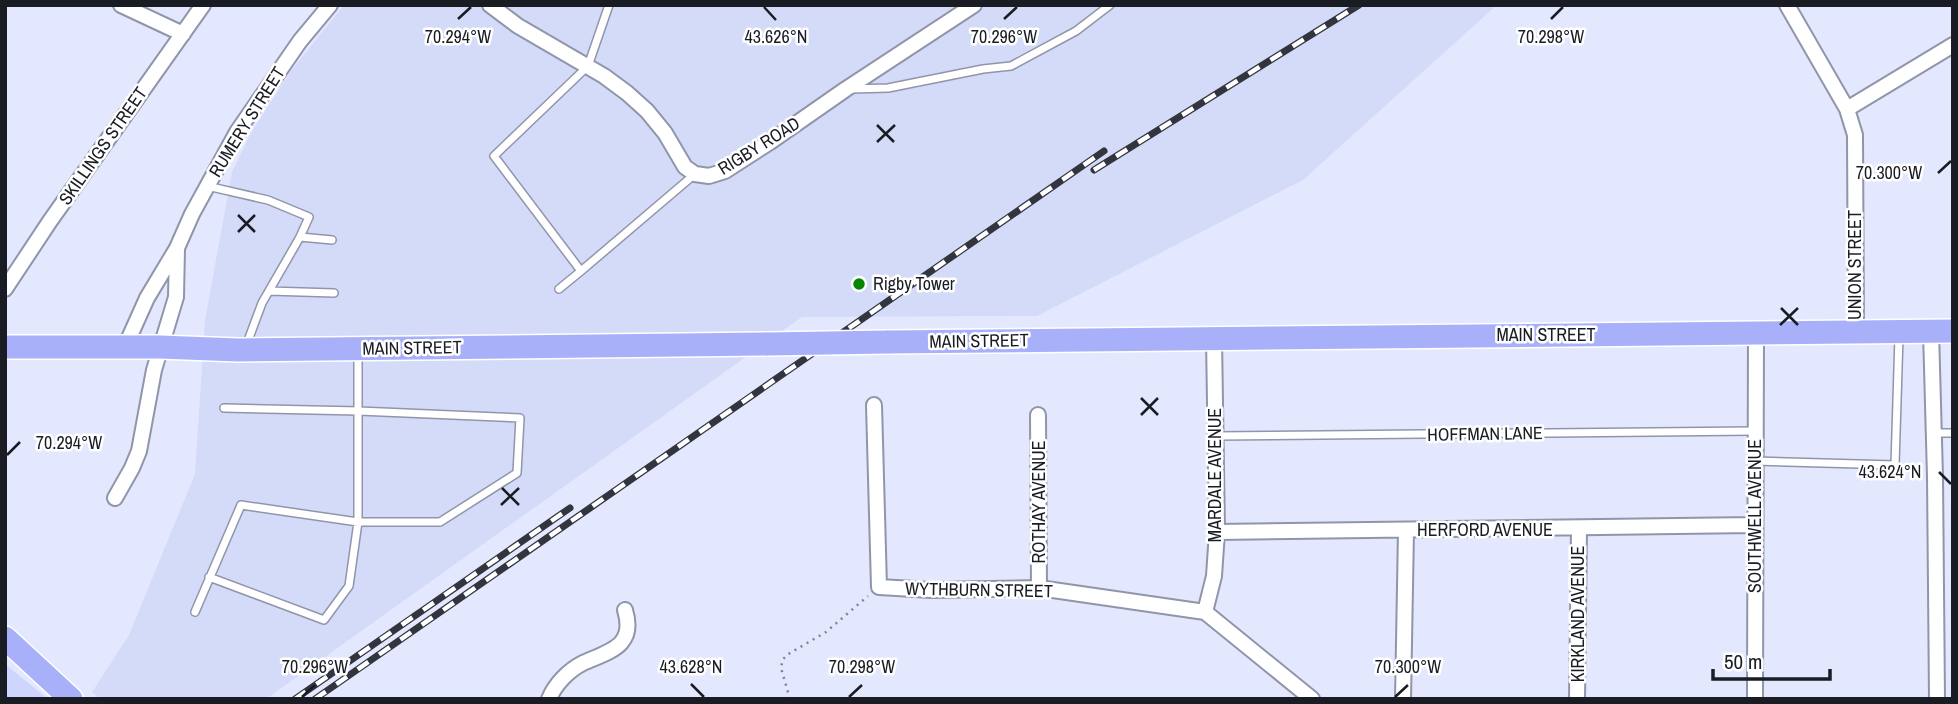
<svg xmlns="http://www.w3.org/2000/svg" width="1958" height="704" font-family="'Archivo Narrow',sans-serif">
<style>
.built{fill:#d4dbf8}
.green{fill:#ced6ff}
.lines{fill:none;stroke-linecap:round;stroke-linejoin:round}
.service-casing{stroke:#9195aa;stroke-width:10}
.minor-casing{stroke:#9195aa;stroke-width:18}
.primary-casing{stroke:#fff;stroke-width:26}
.path{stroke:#7f8392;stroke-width:2.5;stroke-dasharray:2 5;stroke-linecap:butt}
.service{stroke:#fff;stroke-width:7}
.minor{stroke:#fff;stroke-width:14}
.primary{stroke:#a9b0fa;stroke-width:23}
.rail-casing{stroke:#33353e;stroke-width:7}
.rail{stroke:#fff;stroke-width:4.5;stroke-dasharray:13;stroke-linecap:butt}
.primary-bridge-casing{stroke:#fff;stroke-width:26;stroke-linecap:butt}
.primary-bridge{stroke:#a9b0fa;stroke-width:23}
.ticks{fill:none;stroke:#1a1c23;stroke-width:2.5}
.poi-dot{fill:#078503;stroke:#fff;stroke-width:2.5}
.labels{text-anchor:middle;stroke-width:5;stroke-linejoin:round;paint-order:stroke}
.street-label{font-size:18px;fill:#1a1c23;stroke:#fff}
.poi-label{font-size:18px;fill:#1a1c23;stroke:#fff;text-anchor:start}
.ticks-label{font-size:18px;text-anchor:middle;fill:#1a1c23;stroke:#fff;stroke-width:5;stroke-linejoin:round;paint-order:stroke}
</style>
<rect width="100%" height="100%" fill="#e3e8ff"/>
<path class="built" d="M344 5H1497L1303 180 1037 316 802 317 266 699H100L92 692 129 635 195 474 205 320 232 172 252 131 290 72Z"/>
<path class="green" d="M5 664 48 699H5Z"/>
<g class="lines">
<defs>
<path id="service" d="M609 5 588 66 494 156 581 271 695 174
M851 89 888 88 983 69 1011 66 1076 31 1110 5
M207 186 268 200 309 217 300 237 262 303 246 346
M300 237 332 240
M559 289 581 271
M269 291 334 293
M1934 433H1953
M1216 436 1755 431
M1755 461 1895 465 1899 336
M209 577 324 620 349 586 358 522V353
M195 612 241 505 358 522H440L517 473 520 418 359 411 224 408"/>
<path id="minor" d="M121 5 183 34
M490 5 518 26 604 76 627 93 647 111 665 133 685 167 695 174 709 176 725 171 770 142 846 89 974 5
M1787 5 1847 109 1855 135 1856 332
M1847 109 1953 45
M5 289 50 221 203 5
M1931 331 1935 477 1937 699
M125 347 147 298 177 248 192 214 237 132 300 41 330 5
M874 405 879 587 931 590 1039 588 1205 612 1312 699
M1038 415 1039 588
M115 498 132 468 139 451 154 370 176 297 177 249
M1217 532 1754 525
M1205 612 1214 576 1217 532 1214 338
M549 699C555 684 569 670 583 663 610 651 636 646 625 610
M1403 699 1406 530
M1577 699 1579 529
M1755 699 1756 333"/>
<path id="primary" d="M887 342 1953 331
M5 347H160L238 350 768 344
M5 638 71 699"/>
</defs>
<use href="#service" class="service-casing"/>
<use href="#minor" class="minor-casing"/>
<use href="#primary" class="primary-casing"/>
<path class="path" d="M790 699 781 668 783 659 790 653 826 632 868 596"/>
<use href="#service" class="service"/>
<use href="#minor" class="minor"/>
<use href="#primary" class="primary"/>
<defs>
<path id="rail" d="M1094 170 1359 5
M295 699 570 508
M315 699 1104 151"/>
</defs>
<use href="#rail" class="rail-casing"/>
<use href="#rail" class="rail"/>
<defs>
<path id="primary-bridge" d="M768 344 887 342"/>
</defs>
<use href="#primary-bridge" class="primary-bridge-casing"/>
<use href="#primary-bridge" class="primary-bridge"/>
</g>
<path class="ticks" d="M764 7 776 20M458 19 471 7M1004 19 1017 7M1551 19 1563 7M877 125 894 142M877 142 895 125M1938 173 1951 161M238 215 255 232M238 232 255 215M1781 308 1798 325M1780 325 1798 308M1141 398 1158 415M1141 415 1158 398M7 455 20 442M1939 472 1951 484M502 488 519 505M501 505 519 488M691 684 704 697M302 697 315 685M849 697 862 685M1395 697 1408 685"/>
<circle class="poi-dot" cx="859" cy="284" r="7"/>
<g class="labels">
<g class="street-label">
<text transform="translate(247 122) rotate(-58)" y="6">RUMERY STREET</text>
<text transform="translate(103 146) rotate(-55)" y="6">SKILLINGS STREET</text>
<text transform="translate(759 146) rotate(-32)" y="6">RIGBY ROAD</text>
<text transform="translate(1855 265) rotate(-90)" y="6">UNION STREET</text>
<text x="1546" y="341">MAIN STREET</text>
<text transform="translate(979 341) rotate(-1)" y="6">MAIN STREET</text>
<text transform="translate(412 348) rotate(-1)" y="6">MAIN STREET</text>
<text transform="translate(1485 434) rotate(-1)" y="6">HOFFMAN LANE</text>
<text transform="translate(1215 475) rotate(-90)" y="6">MARDALE AVENUE</text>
<text transform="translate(1039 502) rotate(-90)" y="6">ROTHAY AVENUE</text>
<text transform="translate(1755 516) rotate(-90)" y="6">SOUTHWELL AVENUE</text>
<text x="1485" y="536">HERFORD AVENUE</text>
<text transform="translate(979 590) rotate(1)" y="6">WYTHBURN STREET</text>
<text transform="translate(1578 614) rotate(-90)" y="6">KIRKLAND AVENUE</text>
</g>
<g class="poi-label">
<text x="873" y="290">Rigby Tower</text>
</g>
</g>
<g class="ticks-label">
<text x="458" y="43">70.294°W</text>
<text x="1004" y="43">70.296°W</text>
<text x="1551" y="43">70.298°W</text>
<text x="776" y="43">43.626°N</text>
<text x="1889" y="179">70.300°W</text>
<text x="69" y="449">70.294°W</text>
<text x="1890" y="478">43.624°N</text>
<text x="691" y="673">43.628°N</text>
<text x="315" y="673">70.296°W</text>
<text x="862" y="673">70.298°W</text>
<text x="1408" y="673">70.300°W</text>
</g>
<rect width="1958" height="704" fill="none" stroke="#1a1c23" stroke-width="14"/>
<path d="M1713 669v10h117v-10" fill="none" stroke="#1a1c23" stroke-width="3.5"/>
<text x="1724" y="669" font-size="21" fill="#1a1c23" stroke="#ffffff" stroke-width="5" paint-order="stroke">50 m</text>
</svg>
